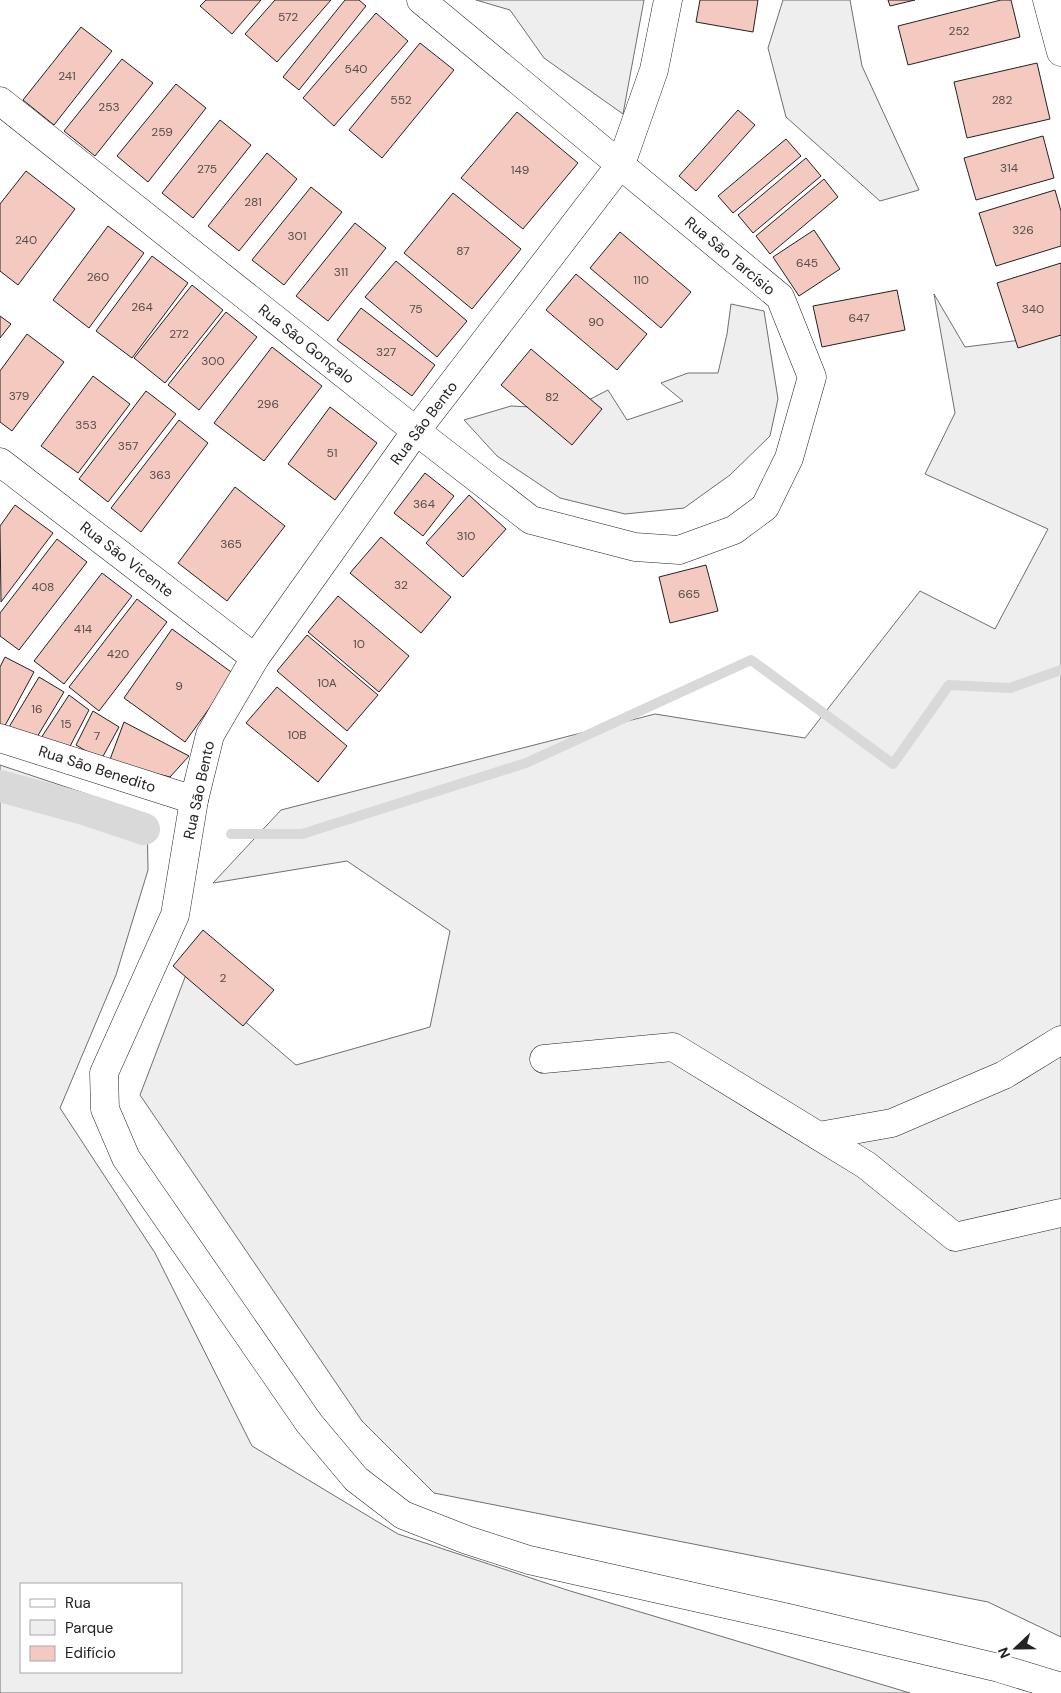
<svg xmlns="http://www.w3.org/2000/svg" width="1061" height="1693" font-family="'DM Sans',sans-serif">
<style>
.green{fill:#eee;stroke:#6f6f6f;fill-rule:evenodd}
.lines{fill:none;stroke-linecap:round;stroke-linejoin:round}
.stream{stroke:#d9d9d9;stroke-width:10}
.canal{stroke:#d9d9d9;stroke-width:32}
.building{fill:#f3c9c0;stroke:#222}
.minor-casing{stroke:#222;stroke-width:29}
.minor{stroke:#fff;stroke-width:28}
.labels{text-anchor:middle;stroke-width:4;stroke-linejoin:round;paint-order:stroke}
.number-label{font-size:12px;fill:#564c4a}
.street-label{font-size:15px;fill:#222;stroke:#fff}
</style>
<rect width="100%" height="100%" fill="#fff"/>
<path class="green" d="M476 0H644L623 114 544 58 510 10Z
M783 0H850L862 66 919 190 880 201 786 117 768 48Z
M934 294 965 347 1061 335V1637L988 1602 434 1493 362 1421 140 1095 187 972 296 1065 430 1027 450 931 347 861 213 883 281 810 655 714 805 738 920 591 995 629 1048 529 925 474 955 413Z
M731 304 764 311 778 399 770 436 730 475 684 508 625 514 560 498 497 456 464 420 511 406 571 409 608 390 627 420 683 401 661 383 688 373H718L727 334Z
M0 765 147 814 148 870 116 975 60 1108 155 1253 252 1446 398 1534 567 1590 910 1693H0ZM21 1584H181V1672H21Z"/>
<g class="lines">
<path class="stream" d="M231 834H302L526 763 751 660 893 764 949 685 1010 688 1061 670"/>
<path class="canal" d="M0 786 84 809 144 829"/>
</g>
<path class="building" d="M206 0H261L232 34 200 6Z
M275 0H331L277 62 245 34Z
M345 0H359L366 6 299 90 283 77Z
M700 0H758L753 32 696 22Z
M888 0H915L890 6Z
M1001 0H1011L1020 37 908 65 898 26Z
M376 13 408 41 334 126 303 98Z
M81 27 112 51 54 125 23 100Z
M420 43 454 70 382 158 349 130Z
M122 59 153 83 95 156 64 131Z
M1037 63 1050 119 967 138 954 82Z
M176 84 206 108 148 182 117 156Z
M738 110 755 125 696 191 679 176Z
M517 112 578 163 523 229 461 178Z
M220 120 251 145 193 218 162 193Z
M1043 136 1054 178 976 200 964 158Z
M786 139 801 156 733 213 718 196Z
M267 153 297 179 239 251 208 226Z
M806 158 821 176 753 233 738 215Z
M26 171 75 209 18 285 0 271V204Z
M824 179 838 197 770 254 756 236Z
M311 187 342 212 284 285 252 260Z
M1055 190 1061 211V246L996 266 979 213Z
M453 193 521 249 472 309 404 253Z
M355 223 386 248 328 321 296 296Z
M108 226 144 253 89 328 53 300Z
M814 230 840 269 799 296 773 257Z
M620 232 691 292 661 328 590 268Z
M152 256 188 283 132 358 96 331Z
M396 261 467 321 437 357 365 297Z
M1061 263V335L1018 348 997 283Z
M576 274 647 334 617 370 546 310Z
M192 285 223 310 165 383 134 358Z
M897 290 905 330 822 347 813 306Z
M361 308 435 365 412 396 337 340Z
M226 312 257 337 199 410 168 385Z
M0 316 11 324 0 338Z
M27 334 64 362 12 431 0 422V371Z
M272 347 322 386 264 461 214 423Z
M531 349 602 409 572 445 501 385Z
M93 376 130 404 78 473 41 446Z
M146 391 176 414 108 502 79 479Z
M330 407 377 443 335 500 288 464Z
M179 420 208 443 141 532 111 508Z
M425 473 454 496 423 536 394 513Z
M235 487 285 526 227 601 178 563Z
M469 495 506 529 463 577 426 543Z
M15 505 53 533 1 602 0 526Z
M381 537 451 597 421 633 350 573Z
M57 539 87 562 19 650 0 636V613Z
M706 565 718 611 670 623 659 577Z
M102 573 132 596 64 684 34 661Z
M338 596 409 656 379 692 308 632Z
M137 599 167 622 99 711 69 687Z
M172 629 234 674 185 742 124 698Z
M307 635 378 695 347 731 277 671Z
M5 657 34 672 1 733 0 732V667Z
M39 677 64 692 34 742 9 727Z
M277 687 347 746 318 782 246 723Z
M69 695 89 710 66 754 41 738Z
M93 711 119 727 101 760 76 745Z
M124 722 189 756 170 777 109 762Z
M203 930 274 990 243 1026 173 966Z"/>
<g class="lines">
<defs>
<g id="minor">
<path d="M668 0 654 70 621 164 416 431 255 658 210 735 194 800 175 915 104 1073 105 1109 126 1158 309 1423 356 1479 403 1515 467 1540 529 1560 788 1618 999 1668 1061 1687"/>
<path d="M1047 0 1061 52"/>
<path id="s1" d="M0 101 416 431 531 520 635 547 679 550 734 530 765 507 789 458 812 377 780 297 421 0"/>
<path id="s2" d="M0 462 255 658"/>
<path id="s3" d="M0 738 194 800"/>
<path d="M544 1059 673 1047 866 1165 955 1237 1061 1213"/>
<path d="M819 1136 892 1123 1004 1075 1061 1040"/>
</g>
</defs>
<use href="#minor" class="minor-casing"/>
<use href="#minor" class="minor"/>
</g>
<g class="labels">
<g class="number-label">
<text x="288" y="21">572</text>
<text x="959" y="35">252</text>
<text x="356" y="73">540</text>
<text x="67" y="80">241</text>
<text x="401" y="104">552</text>
<text x="1002" y="104">282</text>
<text x="109" y="111">253</text>
<text x="162" y="136">259</text>
<text x="1009" y="172">314</text>
<text x="207" y="173">275</text>
<text x="520" y="174">149</text>
<text x="253" y="206">281</text>
<text x="1023" y="234">326</text>
<text x="297" y="240">301</text>
<text x="26" y="244">240</text>
<text x="463" y="255">87</text>
<text x="807" y="267">645</text>
<text x="341" y="276">311</text>
<text x="98" y="281">260</text>
<text x="641" y="284">110</text>
<text x="142" y="311">264</text>
<text x="416" y="313">75</text>
<text x="1033" y="313">340</text>
<text x="859" y="322">647</text>
<text x="596" y="326">90</text>
<text x="179" y="338">272</text>
<text x="386" y="356">327</text>
<text x="213" y="365">300</text>
<text x="19" y="400">379</text>
<text x="552" y="401">82</text>
<text x="268" y="408">296</text>
<text x="86" y="429">353</text>
<text x="128" y="450">357</text>
<text x="332" y="457">51</text>
<text x="160" y="479">363</text>
<text x="424" y="508">364</text>
<text x="466" y="540">310</text>
<text x="231" y="548">365</text>
<text x="401" y="589">32</text>
<text x="43" y="591">408</text>
<text x="689" y="598">665</text>
<text x="83" y="633">414</text>
<text x="359" y="648">10</text>
<text x="118" y="658">420</text>
<text x="327" y="687">10A</text>
<text x="179" y="690">9</text>
<text x="37" y="713">16</text>
<text x="66" y="728">15</text>
<text x="297" y="739">10B</text>
<text x="97" y="740">7</text>
<text x="223" y="982">2</text>
</g>
<g class="street-label">
<text transform="translate(730 256) rotate(40)" y="5">Rua São Tarcísio</text>
<text dy="5" stroke="none"><textPath href="#s1" startOffset="391">Rua São Gonçalo</textPath></text>
<text transform="translate(424 423) rotate(-53)" y="5">Rua São Bento</text>
<text dy="5" stroke="none"><textPath href="#s2" startOffset="160">Rua São Vicente</textPath></text>
<text dy="5" stroke="none"><textPath href="#s3" startOffset="102">Rua São Benedito</textPath></text>
<text transform="translate(199 790) rotate(-78)" y="5">Rua São Bento</text>
</g>
</g>
<rect x="20" y="1583" width="162" height="90" fill="#ffffff" stroke="#a7a7a7"/>
<rect x="30" y="1599" width="25" height="8" fill="#ffffff" stroke="#a7a7a7"/>
<text x="65" y="1608" font-size="15" fill="#222222">Rua</text>
<rect x="30" y="1620" width="25" height="15" fill="#eeeeee" stroke="#a7a7a7"/>
<text x="65" y="1633" font-size="15" fill="#222222">Parque</text>
<rect x="30" y="1646" width="25" height="15" fill="#f3c9c0" stroke="#a7a7a7"/>
<text x="65" y="1658" font-size="15" fill="#222222">Edifício</text>
<g transform="translate(1016 1648) rotate(248)" stroke="#ffffff" stroke-width="4" paint-order="stroke">
<path d="M0-4L9 19L0 12L-9 19Z" fill="#222222"/>
<text y="-8" font-size="14" font-weight="bold" text-anchor="middle" fill="#222222">N</text>
</g>
</svg>
